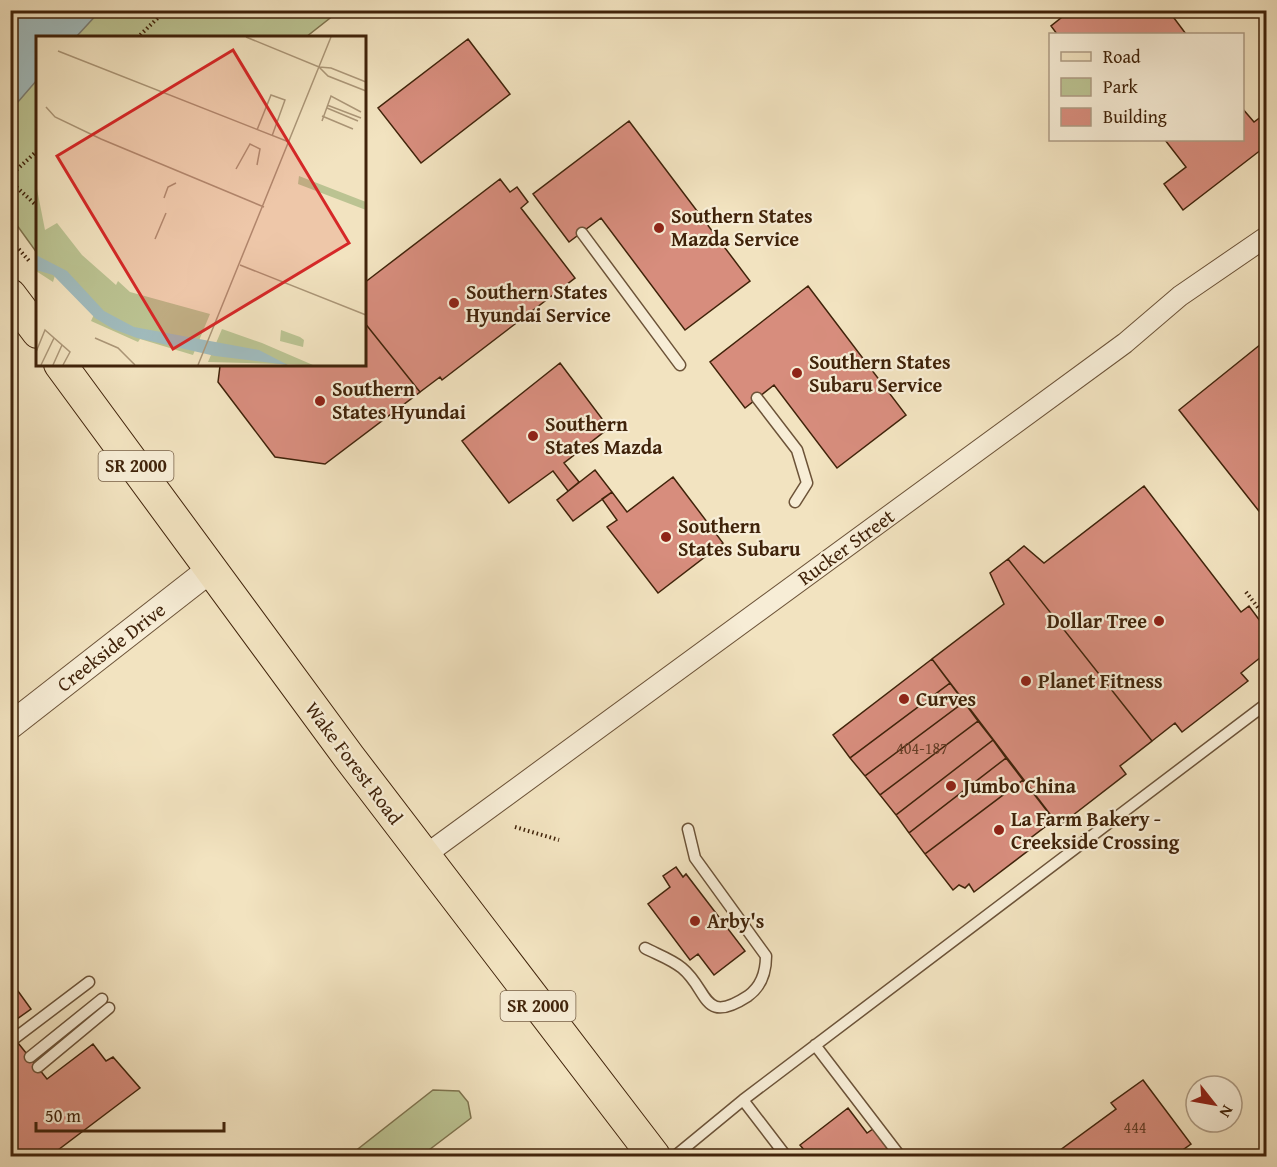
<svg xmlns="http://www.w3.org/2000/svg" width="1277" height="1167" font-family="'Gentium Book Plus',serif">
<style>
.green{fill:#bbc392;stroke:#7e734e;stroke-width:1.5}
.water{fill:#a0bbbd;stroke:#7a7e75;stroke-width:1.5}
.building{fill:#d78d7d;stroke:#40230a;stroke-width:1.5}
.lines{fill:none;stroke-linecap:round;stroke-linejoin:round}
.service-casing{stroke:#6c5338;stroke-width:13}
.minor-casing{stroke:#6c5338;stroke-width:22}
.tertiary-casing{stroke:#6c5338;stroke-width:28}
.primary-casing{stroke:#40230a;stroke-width:34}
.path{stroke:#40230a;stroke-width:4;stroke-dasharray:1.5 3;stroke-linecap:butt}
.service{stroke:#f7edd6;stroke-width:10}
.minor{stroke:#f7edd6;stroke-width:20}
.tertiary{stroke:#f7edd6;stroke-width:26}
.primary{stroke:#f2e3c0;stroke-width:32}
.poi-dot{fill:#8f2418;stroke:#f7edd6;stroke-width:2}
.labels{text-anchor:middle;stroke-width:4.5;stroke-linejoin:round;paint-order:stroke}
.number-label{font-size:16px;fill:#663e27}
.shield{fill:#f7edd6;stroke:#776047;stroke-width:1.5}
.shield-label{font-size:18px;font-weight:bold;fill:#40230a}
.poi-label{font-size:20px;font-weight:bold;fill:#40230a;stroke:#f7edd6;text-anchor:start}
.street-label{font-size:20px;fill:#40230a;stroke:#f7edd6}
.inset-road{fill:none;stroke:#ab9677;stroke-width:1.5}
.view{fill:#d62828;fill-opacity:0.15;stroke:#d62828;stroke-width:3}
.inset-edge{fill:none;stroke:#40230a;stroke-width:3}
</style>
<rect width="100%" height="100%" fill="#f2e3c0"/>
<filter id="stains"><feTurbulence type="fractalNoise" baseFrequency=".00333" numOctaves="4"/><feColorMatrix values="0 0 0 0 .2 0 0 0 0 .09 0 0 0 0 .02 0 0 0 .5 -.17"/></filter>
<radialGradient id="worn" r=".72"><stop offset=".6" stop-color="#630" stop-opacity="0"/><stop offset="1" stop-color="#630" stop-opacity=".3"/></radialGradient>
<path class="green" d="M11 11H339L306 37 38 38 37 253 11 217Z
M433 1090 459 1091 468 1102 471 1118 421 1156H349Z"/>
<path class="water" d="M13 11H100L76 37 38 38 37 80 11 110 10 14Z"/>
<path class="building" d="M1168 10 1186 34H1057L1051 26 1071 10Z
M468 39 510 94 421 163 378 108Z
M1242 108 1254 122 1266 113V146L1183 210 1164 184 1186 167 1165 140H1242Z
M629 121 750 281 685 330 601 218 569 242 533 194Z
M500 179 510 192 517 187 528 202 521 208 575 278 442 380 440 377 420 392 364 322V283Z
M808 286 906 415 837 468 774 385 745 408 710 362Z
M364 322 420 392 325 464 275 457 218 382 220 366 364 364Z
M1266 340V520L1179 410Z
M560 363 609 428 564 463 579 482 568 491 553 471 509 503 462 441Z
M595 470 612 492 573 521 557 500Z
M673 477 723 543 658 593 607 527 617 520 602 499 612 492 627 512Z
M1144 486 1241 612 1249 606 1266 629V653L1241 673 1248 681 1182 732 1175 723 1152 741 1008 559 1024 546 1044 563Z
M1008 559 1152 741 1120 766 1126 774 1059 826 932 659 1004 604 990 573Z
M932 659 950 683 850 758 833 735Z
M950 683 964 702 865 776 850 758Z
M964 702 978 721 880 795 865 776Z
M978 721 993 740 896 815 880 795Z
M993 740 1006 758 909 833 896 815Z
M1006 758 1023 780 925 854 909 833Z
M1023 780 1054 820 1028 840 1033 847 974 892 969 884 965 888 959 885 953 890 925 854Z
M676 867 683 877 686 874 745 951 714 975 698 954 690 960 648 904 670 887 663 876Z
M10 980 31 1009 10 1024Z
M10 1033 47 1079 93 1044 106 1061 113 1057 140 1088 50 1156H21L10 1143Z
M1143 1080 1191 1144 1174 1156H1052L1116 1109 1111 1103Z
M848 1108 867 1133 873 1129 888 1149 883 1153 886 1156H809L800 1145Z"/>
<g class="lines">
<defs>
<path id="service" d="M582 233 680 365
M757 398 797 450 807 483 795 502
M645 948C656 954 671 959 682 968 709 990 702 1026 748 996 762 986 766 972 766 956L695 858 688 829
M15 1038 89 982
M815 1045 900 1156
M30 1057 102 999
M38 1067 109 1008
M743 1100 786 1156
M675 1156 743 1100 1266 704"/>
<path id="minor" d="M424 856 1125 343 1180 296 1266 237"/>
<path id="tertiary" d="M10 726 211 569"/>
<path id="primary" d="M10 295 38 332
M60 364 349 757 654 1156"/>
</defs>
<use href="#service" class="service-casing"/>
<use href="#minor" class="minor-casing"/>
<use href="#tertiary" class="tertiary-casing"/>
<use href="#primary" class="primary-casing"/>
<path class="path" d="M137 38 166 10
M10 176 38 150
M10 181 38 207
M10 239 30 262
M1246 592 1266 618
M515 827 559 840"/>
<use href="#service" class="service"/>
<use href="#minor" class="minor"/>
<use href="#tertiary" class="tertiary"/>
<use href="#primary" class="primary"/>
</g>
<g class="poi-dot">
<circle cx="659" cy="228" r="6"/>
<circle cx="454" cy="303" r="6"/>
<circle cx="797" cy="373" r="6"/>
<circle cx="320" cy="401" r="6"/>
<circle cx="533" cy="436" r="6"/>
<circle cx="666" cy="537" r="6"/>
<circle cx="1159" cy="621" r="6"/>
<circle cx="1026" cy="681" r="6"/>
<circle cx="904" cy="699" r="6"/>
<circle cx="951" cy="786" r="6"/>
<circle cx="999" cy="830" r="6"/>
<circle cx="695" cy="921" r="6"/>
</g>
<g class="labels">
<g class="number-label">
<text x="922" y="754">404-187</text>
<text x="1135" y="1133">444</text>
</g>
<g class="shield">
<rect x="98.5" y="451" width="75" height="30" rx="4.5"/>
<rect x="500.5" y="991" width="75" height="30" rx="4.5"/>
</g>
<g class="shield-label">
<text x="136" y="472">SR 2000</text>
<text x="538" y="1012">SR 2000</text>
</g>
<g class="poi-label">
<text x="671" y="223">Southern States<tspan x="671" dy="23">Mazda Service</tspan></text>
<text x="466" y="299">Southern States<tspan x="466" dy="23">Hyundai Service</tspan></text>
<text x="809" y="369">Southern States<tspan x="809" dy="23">Subaru Service</tspan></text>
<text x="332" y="396">Southern<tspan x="332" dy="23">States Hyundai</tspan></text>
<text x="545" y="431">Southern<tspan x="545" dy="23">States Mazda</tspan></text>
<text x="678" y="533">Southern<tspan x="678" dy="23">States Subaru</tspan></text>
<text x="1147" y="628" text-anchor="end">Dollar Tree</text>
<text x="1038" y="688">Planet Fitness</text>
<text x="916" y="706">Curves</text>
<text x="963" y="793">Jumbo China</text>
<text x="1011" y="826">La Farm Bakery -<tspan x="1011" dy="23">Creekside Crossing</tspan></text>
<text x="707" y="928">Arby's</text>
</g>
<g class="street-label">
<text transform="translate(846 547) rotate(-36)" y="7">Rucker Street</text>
<text transform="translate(111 647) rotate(-38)" y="7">Creekside Drive</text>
<text transform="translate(354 763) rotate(53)" y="7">Wake Forest Road</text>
</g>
</g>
<g transform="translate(36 36)">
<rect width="330" height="330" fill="#f2e3c0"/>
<path d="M263 140 330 166V174L262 148ZM0 148 9 194 21 187 46 219 80 249 82 245 94 256 174 278 157 319 104 303 102 306 55 285 61 272 20 236 17 246 0 235ZM186 293 226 307 277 329 172 326ZM245 294 264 301 268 304 267 311 244 305Z" fill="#bbc392"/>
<path d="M0 219 31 235 68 275 98 291 223 314 252 329 179 320 101 302 77 293 59 282 17 239 0 234Z" fill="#a0bbbd"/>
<path class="inset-road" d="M210 1 283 31 295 32 330 46M22 15 253 106M283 31 292 40 330 55M291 69 325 82M10 71 19 81 65 103 228 171M291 72 322 85M286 80 317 93M286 85 295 60 325 76M221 94 235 59 249 64 236 100M200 133 214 108 224 113 221 129M128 162 132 151 140 147M119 203 130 177M204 229 330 279M59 302 82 312 99 329M0 316 9 294 34 316 27 329M5 329 18 302M17 329 26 309M162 329 295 1"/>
<path class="view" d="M197 14 313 207 137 313 21 120Z"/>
<rect width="330" height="330" class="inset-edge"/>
</g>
<rect width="1277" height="1167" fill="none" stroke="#f2e3c0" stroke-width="36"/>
<rect x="12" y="12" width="1253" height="1143" fill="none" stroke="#40230a" stroke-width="3"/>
<rect x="18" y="18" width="1241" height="1131" fill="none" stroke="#40230a" stroke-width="1.5"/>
<rect x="1049" y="33" width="195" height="108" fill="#f7edd6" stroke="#ae9c84" stroke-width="1.5"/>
<rect x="1061" y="52" width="30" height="9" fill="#f2e3c0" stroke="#ae9c84" stroke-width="1.5"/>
<text x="1103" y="63" font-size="18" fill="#40230a">Road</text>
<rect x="1061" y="78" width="30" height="18" fill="#bbc392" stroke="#ae9c84" stroke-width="1.5"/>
<text x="1103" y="93" font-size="18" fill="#40230a">Park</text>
<rect x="1061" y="108" width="30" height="18" fill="#d78d7d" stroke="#ae9c84" stroke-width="1.5"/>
<text x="1103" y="123" font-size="18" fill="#40230a">Building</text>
<g transform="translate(1214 1104) rotate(121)"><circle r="28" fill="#f7edd6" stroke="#ae9c84" stroke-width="1.5"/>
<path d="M0-4.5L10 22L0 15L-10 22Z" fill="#8f2418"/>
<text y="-9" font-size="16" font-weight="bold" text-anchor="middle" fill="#40230a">N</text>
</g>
<path d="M36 1122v9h188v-9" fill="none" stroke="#40230a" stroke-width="3"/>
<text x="45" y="1122" font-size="18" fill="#40230a" stroke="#f7edd6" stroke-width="4.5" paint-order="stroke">50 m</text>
<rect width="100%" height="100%" filter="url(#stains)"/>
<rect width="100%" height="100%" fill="url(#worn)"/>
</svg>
